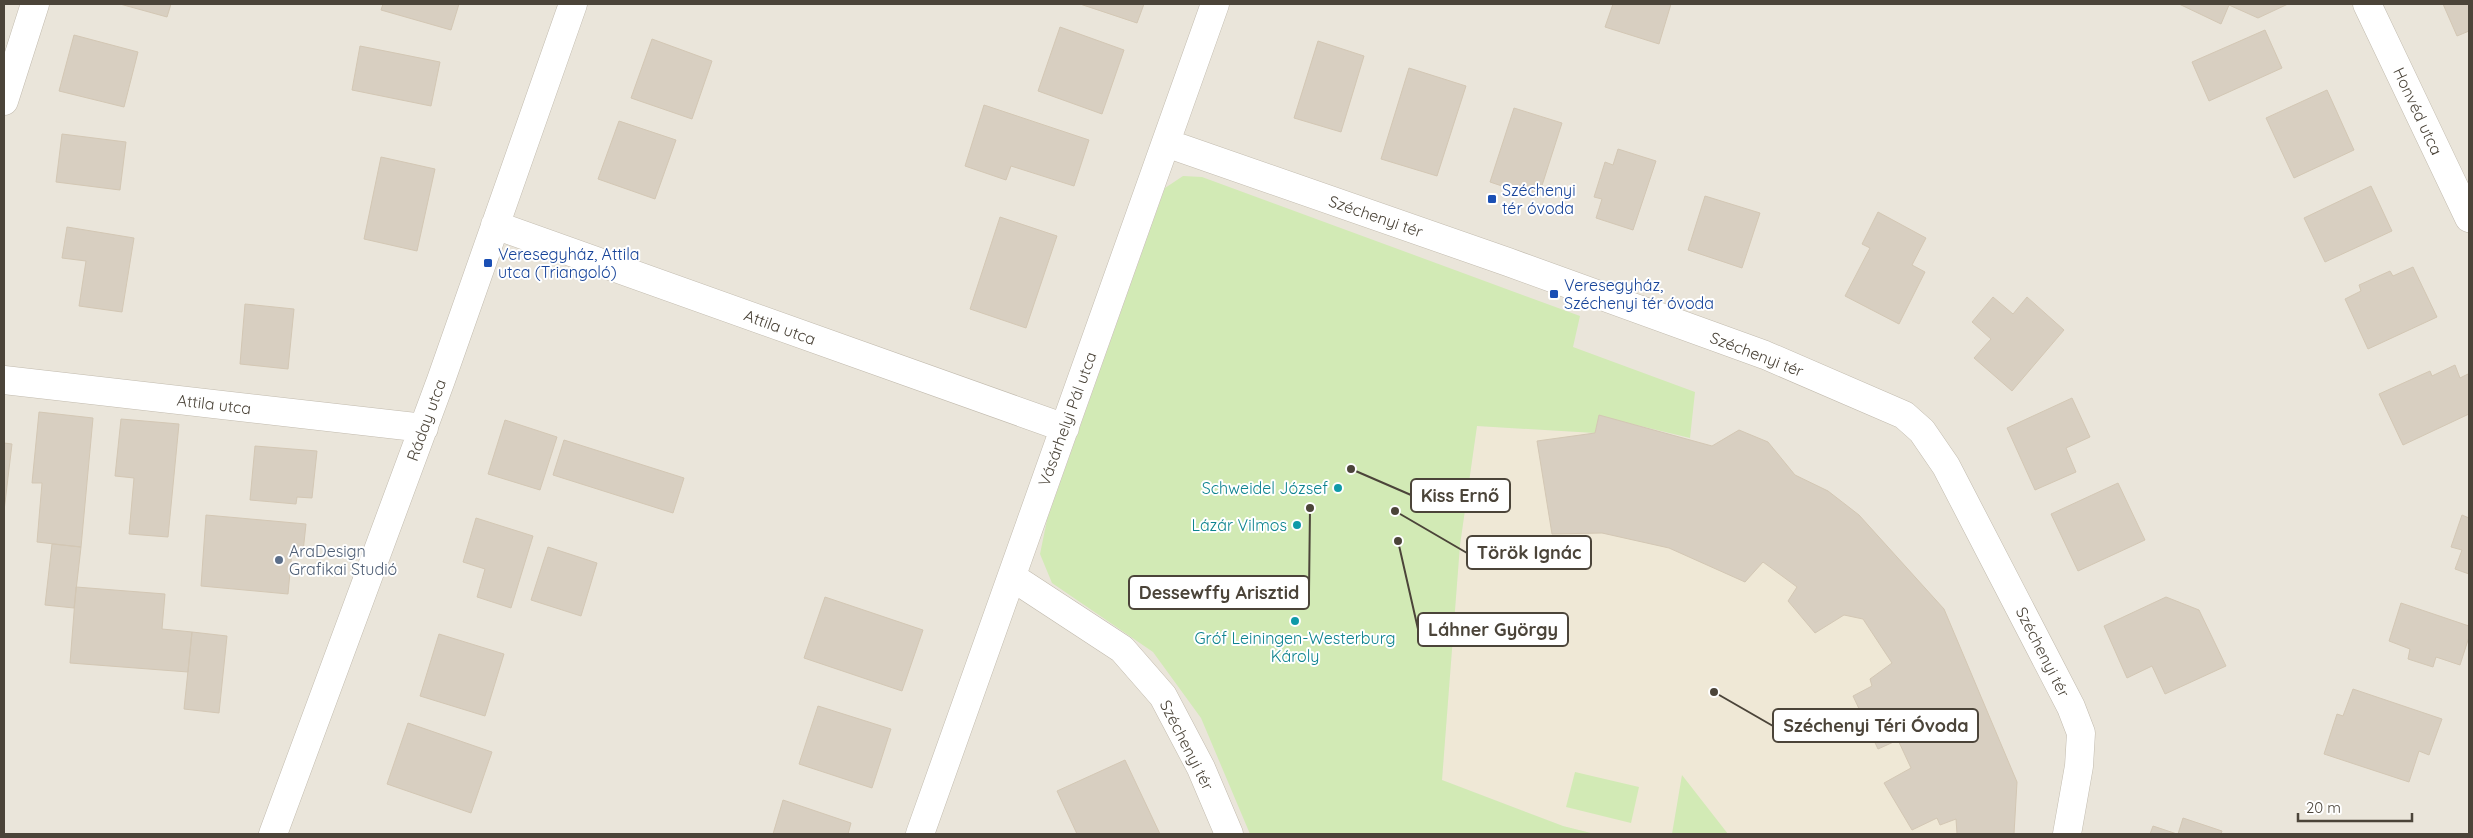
<svg xmlns="http://www.w3.org/2000/svg" width="2473" height="838" font-family="Quicksand,sans-serif">
<style>
.residential{fill:#eae5da}
.education{fill:#efe8d6}
.grass{fill:#d2eab5}
.building{fill:#d8cfc1;stroke:#d3c7b4}
.lines{fill:none;stroke-linecap:round;stroke-linejoin:round}
.minor-casing{stroke:#c2bbae;stroke-width:29}
.minor{stroke:#fff;stroke-width:28}
.transit-dot{fill:#1a4fb4;stroke:#fff;stroke-width:2}
.culture-dot{fill:#0f9aa8;stroke:#fff;stroke-width:2}
.service-dot{fill:#5c6f8a;stroke:#fff;stroke-width:2}
.labels{text-anchor:middle;stroke-width:4;stroke-linejoin:round;paint-order:stroke}
.street-label{font-size:16px;fill:#4b4439;stroke:#fff}
.transit-label{font-size:16px;fill:#164399;stroke:#fff;text-anchor:start}
.culture-label{font-size:16px;fill:#0d838f;stroke:#fff;text-anchor:end}
.service-label{font-size:16px;fill:#4e5e75;stroke:#fff;text-anchor:start}
.leader{fill:none;stroke:#4b4439;stroke-width:2}
.callout-dot{fill:#4b4439;stroke:#fff;stroke-width:2}
.callout{fill:#fff;stroke:#4b4439;stroke-width:2}
.callout-label{font-size:18px;text-anchor:middle;font-weight:bold;fill:#4b4439}
</style>
<rect width="100%" height="100%" fill="#f6f3ec"/>
<path class="residential" d="M4 4H2469V834H4Z"/>
<path class="education" d="M1599 415 1712 446 1739 430 1768 442 1795 475 1828 491 1859 515 1944 609 2017 782 2014 834H1728L1682 776 1672 834H1595L1563 826 1442 780 1460 545 1477 426 1595 433Z"/>
<path class="grass" d="M1183 176 1202 177 1580 316 1573 347 1695 392 1690 438 1599 416 1595 433 1477 426 1460 545 1442 780 1563 826 1595 834H1250L1201 718 1153 652 1052 583 1040 554 1047 520 1165 188Z
M1575 772 1639 787 1631 823 1566 807Z
M1682 775 1728 834H1672Z"/>
<path class="building" d="M120 4H171L167 17Z
M383 4H459L451 30 381 10Z
M1080 4H1144L1137 23Z
M1613 4H1671L1659 44 1605 27Z
M2179 4H2288L2258 18 2229 5 2221 24Z
M2443 4H2469V31L2457 36Z
M1060 27 1124 50 1102 114 1038 91Z
M2265 30 2282 68 2209 101 2192 62Z
M74 35 138 52 124 107 59 91Z
M652 39 712 61 692 119 631 98Z
M1318 41 1364 56 1341 132 1294 118Z
M360 46 440 62 431 106 352 90Z
M1409 68 1466 86 1437 176 1381 159Z
M2327 90 2354 150 2294 178 2266 118Z
M984 105 1089 140 1074 186 1011 166 1006 180 965 166Z
M1514 108 1562 123 1538 198 1490 182Z
M619 121 676 140 655 199 598 179Z
M62 134 126 142 120 190 56 182Z
M1618 149 1656 161 1633 230 1596 218 1602 199 1594 197 1605 162 1613 165Z
M381 157 435 169 417 251 364 239Z
M2371 186 2392 231 2325 262 2304 218Z
M1705 196 1760 213 1742 268 1688 250Z
M1878 212 1926 238 1912 265 1925 272 1899 324 1845 296 1870 248 1862 244Z
M1000 217 1057 236 1026 328 970 309Z
M67 227 134 238 122 312 79 306 86 261 62 258Z
M2413 267 2437 317 2368 349 2345 299 2361 291 2359 285 2390 271 2393 276Z
M1993 297 2013 314 2027 297 2064 330 2012 391 1974 358 1991 339 1972 322Z
M245 304 294 309 288 369 240 364Z
M2455 365 2460 378 2468 374 2469 377V414L2403 445 2379 394 2430 371 2432 376Z
M2072 398 2090 437 2066 448 2076 472 2035 490 2007 428Z
M39 412 93 418 81 547 37 542 42 483H32Z
M1599 415 1712 446 1739 430 1768 442 1795 475 1828 491 1859 515 1944 609 2017 782 2014 834H1957L1956 819 1940 825 1937 818 1912 830 1884 783 1911 768 1898 740 1878 749 1853 696 1872 686 1870 679 1892 663 1863 619 1844 615 1815 633 1788 601 1797 587 1763 562 1745 582 1669 548 1602 533 1552 534 1537 441 1595 433Z
M121 419 179 424 168 537 129 534 134 478 115 476Z
M505 420 557 437 540 490 488 474Z
M564 440 684 478 673 513 553 475Z
M4 443 12 444 4 511Z
M255 446 317 451 312 498 297 497 296 504 250 500Z
M2118 483 2145 540 2078 571 2051 514Z
M206 515 306 524 303 552 292 551 288 594 201 586Z
M2462 515 2469 518V574L2455 569 2462 550 2451 547Z
M476 518 533 536 511 608 477 597 485 569 463 562Z
M52 544 81 547 74 608 45 605Z
M548 547 597 563 581 616 531 600Z
M76 587 165 594 162 629 192 632 188 672 70 663Z
M825 597 923 630 902 691 804 658Z
M2166 597 2199 610 2226 666 2165 694 2152 666 2127 678 2104 626Z
M2401 603 2469 626V637L2460 665 2436 657 2433 667 2408 659 2410 649 2389 641Z
M192 632 227 636 219 713 184 709Z
M439 634 504 654 485 716 420 696Z
M2353 689 2442 719 2429 755 2419 751 2409 782 2324 754 2337 714 2343 716Z
M818 706 891 729 872 788 799 764Z
M408 723 492 752 471 813 387 784Z
M1125 760 1160 834H1077L1057 791Z
M783 800 851 823 848 834H773Z
M2183 818 2222 831 2221 834H2178Z
M2153 826 2177 834H2150Z"/>
<g class="lines">
<defs>
<path id="minor" d="M2367 4 2469 218
M4 101 35 4
M1166 143 1508 262 1765 355 1904 415 1922 431 1946 466 2071 707 2081 733 2079 766 2067 834
M495 225 1065 428
M4 380 424 428
M1012 577 1122 649 1163 696 1201 768 1229 834
M273 834 441 380 573 4
M920 834 1215 4"/>
</defs>
<use href="#minor" class="minor-casing"/>
<use href="#minor" class="minor"/>
</g>
<g class="transit-dot">
<rect x="1487" y="194" width="10" height="10" rx="2.5"/>
<rect x="483" y="258" width="10" height="10" rx="2.5"/>
<rect x="1549" y="289" width="10" height="10" rx="2.5"/>
</g>
<g class="culture-dot">
<circle cx="1338" cy="488" r="5"/>
<circle cx="1297" cy="525" r="5"/>
<circle cx="1295" cy="621" r="5"/>
</g>
<circle class="service-dot" cx="279" cy="560" r="5"/>
<g class="labels">
<g class="street-label">
<text transform="translate(2418 111) rotate(65)" y="6">Honvéd utca</text>
<text transform="translate(1376 216) rotate(19)" y="6">Széchenyi tér</text>
<text transform="translate(780 327) rotate(20)" y="6">Attila utca</text>
<text transform="translate(1757 354) rotate(21)" y="6">Széchenyi tér</text>
<text transform="translate(214 404) rotate(7)" y="6">Attila utca</text>
<text transform="translate(1067 419) rotate(-70)" y="6">Vásárhelyi Pál utca</text>
<text transform="translate(426 420) rotate(-70)" y="6">Ráday utca</text>
<text transform="translate(2043 652) rotate(63)" y="6">Széchenyi tér</text>
<text transform="translate(1187 745) rotate(63)" y="6">Széchenyi tér</text>
</g>
<g class="transit-label">
<text x="1502" y="196">Széchenyi<tspan x="1502" dy="18">tér óvoda</tspan></text>
<text x="498" y="260">Veresegyház, Attila<tspan x="498" dy="18">utca (Triangoló)</tspan></text>
<text x="1564" y="291">Veresegyház,<tspan x="1564" dy="18">Széchenyi tér óvoda</tspan></text>
</g>
<g class="culture-label">
<text x="1328" y="494">Schweidel József</text>
<text x="1287" y="531">Lázár Vilmos</text>
<text x="1295" y="644" text-anchor="middle">Gróf Leiningen-Westerburg<tspan x="1295" dy="18">Károly</tspan></text>
</g>
<g class="service-label">
<text x="289" y="557">AraDesign<tspan x="289" dy="18">Grafikai Studió</tspan></text>
</g>
</g>
<path class="leader" d="M1351 469L1411 495M1395 511L1467 553M1310 508L1309 592M1398 541L1418 629M1714 692L1773 726"/>
<g class="callout-dot">
<circle cx="1351" cy="469" r="5"/>
<circle cx="1395" cy="511" r="5"/>
<circle cx="1310" cy="508" r="5"/>
<circle cx="1398" cy="541" r="5"/>
<circle cx="1714" cy="692" r="5"/>
</g>
<g class="callout">
<rect x="1411" y="479" width="99" height="33" rx="5"/>
<rect x="1467" y="536" width="124" height="33" rx="5"/>
<rect x="1129" y="576" width="180" height="33" rx="5"/>
<rect x="1418" y="613" width="150" height="33" rx="5"/>
<rect x="1773" y="709" width="205" height="33" rx="5"/>
</g>
<g class="callout-label">
<text x="1460" y="502">Kiss Ernő</text>
<text x="1529" y="559">Török Ignác</text>
<text x="1219" y="599">Dessewffy Arisztid</text>
<text x="1493" y="636">Láhner György</text>
<text x="1876" y="732">Széchenyi Téri Óvoda</text>
</g>
<rect width="2473" height="838" fill="none" stroke="#4b4439" stroke-width="10"/>
<path d="M2298 813v8h114v-8" fill="none" stroke="#4b4439" stroke-width="2.5"/>
<text x="2306" y="813" font-size="15" fill="#4b4439" stroke="#ffffff" stroke-width="4" paint-order="stroke">20 m</text>
</svg>
